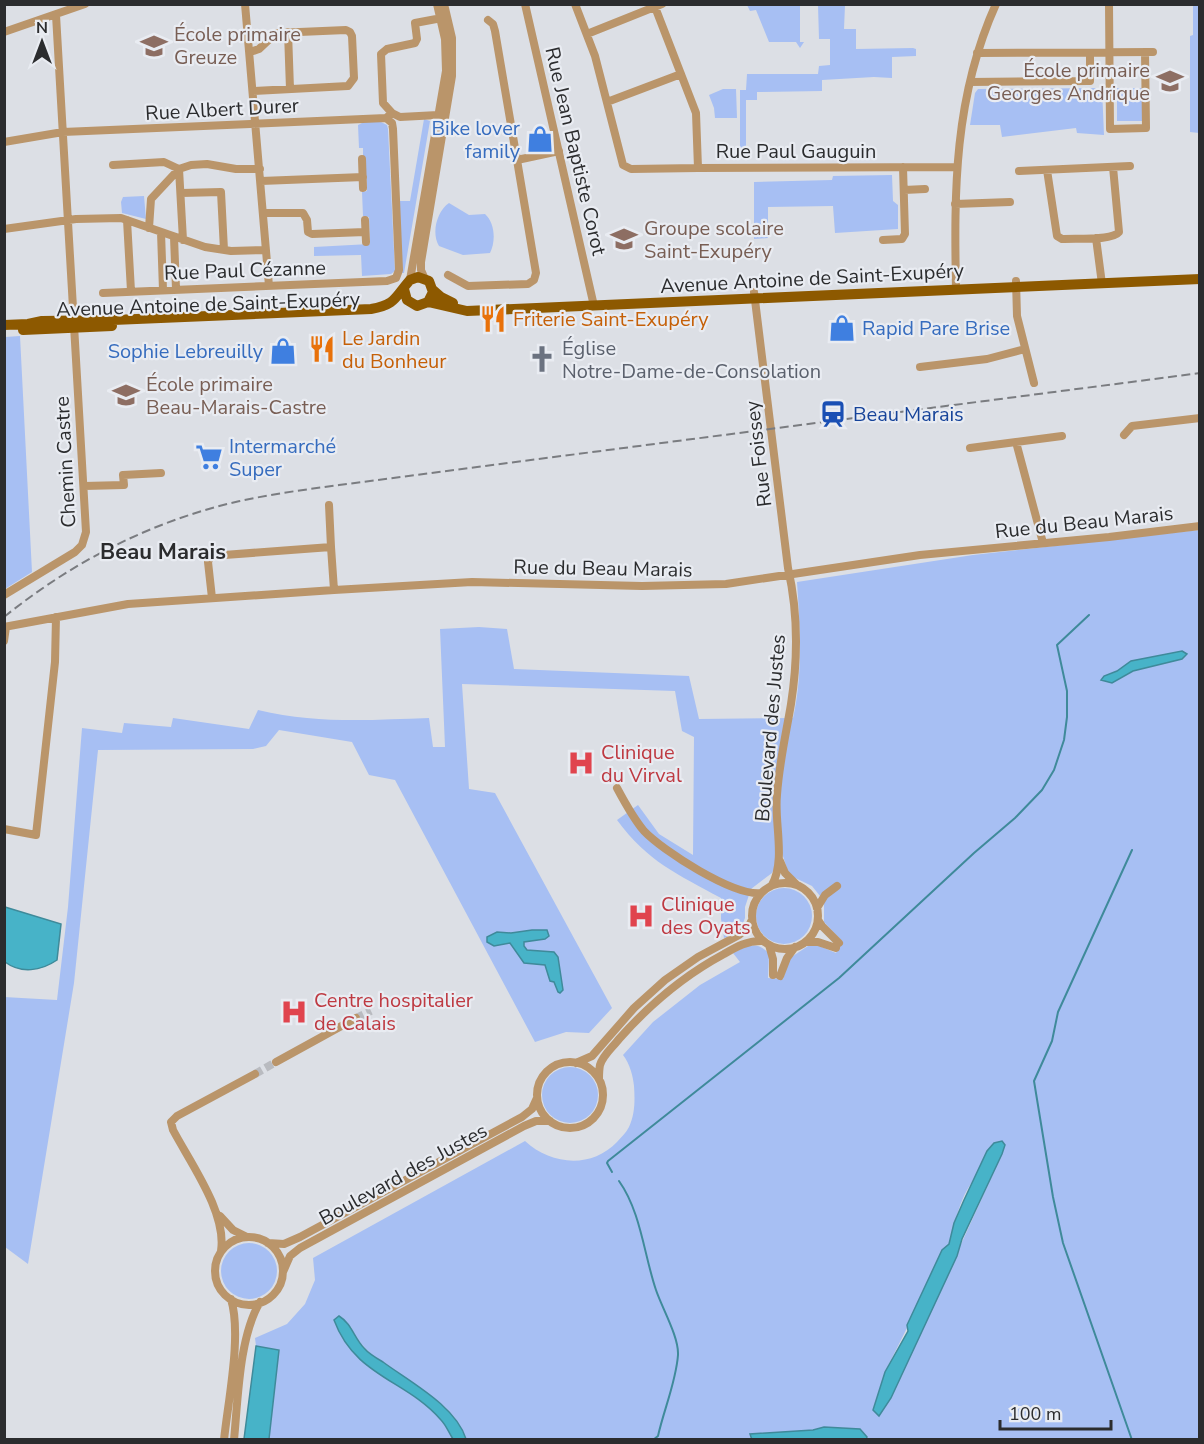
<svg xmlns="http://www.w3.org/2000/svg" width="1204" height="1444" font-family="'Nunito Sans',sans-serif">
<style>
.green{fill:#a7bff3;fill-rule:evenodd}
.water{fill:#47b3c8;stroke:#3f8a9a;stroke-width:1.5}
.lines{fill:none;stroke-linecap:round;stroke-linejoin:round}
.stream{stroke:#3f8a9a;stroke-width:2}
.minor-tunnel{stroke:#b9bbc0;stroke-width:8;stroke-dasharray:8 4;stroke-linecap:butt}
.minor{stroke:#ba956a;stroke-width:8}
.major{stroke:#8d5900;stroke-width:10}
.rail{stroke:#7a7c80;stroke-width:2;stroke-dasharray:9 4.5;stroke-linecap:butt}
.labels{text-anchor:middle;stroke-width:4.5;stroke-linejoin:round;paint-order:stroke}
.education-label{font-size:20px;fill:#785e54;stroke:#e9ecf2;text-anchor:start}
.street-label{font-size:20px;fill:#2b2c2e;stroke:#e9ecf2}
.shop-label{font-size:20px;fill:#366cbe;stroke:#e9ecf2;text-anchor:end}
.food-label{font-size:20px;fill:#c56008;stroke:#e9ecf2;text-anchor:start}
.worship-label{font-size:20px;fill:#5b616d;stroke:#e9ecf2;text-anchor:start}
.transit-label{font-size:20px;fill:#164399;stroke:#e9ecf2;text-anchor:start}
.health-label{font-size:20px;fill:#be3a42;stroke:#e9ecf2;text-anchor:start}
.quarter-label{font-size:22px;font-weight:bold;fill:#2b2c2e;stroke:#e9ecf2}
</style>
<rect width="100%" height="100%" fill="#dcdfe5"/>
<path class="green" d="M747 5H800V42H804L800 48 796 42H769L756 10 750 11Z
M818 5H845L844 29H856V49L913 48 916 49V56L892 57V78L874 77 822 80V91L757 92V100H746V154L740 153V90H746L747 74H818L819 66 830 65V39H819Z
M1193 5H1199V133L1190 132V36L1193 35Z
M1102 88 1104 135 1077 133 1076 128 1002 137 1000 125H970L975 93 978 89Z
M1117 88H1142V121H1117Z
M723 89H736L737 118H715L714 108 709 95Z
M424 119 430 121 404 273H401L399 201H410Z
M379 121 387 125 388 129 395 271 391 274 362 276 361 255 314 256V247L370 244 369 217 363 216 362 192 367 191 365 157 363 156V148H359L358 125 364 122Z
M892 175 893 201 898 205V229L835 233 833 206 768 207V238L754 239V182L832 180 833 176Z
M144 196 146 219 122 213 121 202 123 197Z
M449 203 469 215 485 214C495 223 496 241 490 253L463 255 439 246C431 233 437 211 449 203Z
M20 336 32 572 5 589V337Z
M1199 530V1439L866 1440 867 1437 860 1429 829 1427 813 1430 751 1434 752 1440 466 1439C450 1387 372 1376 351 1327L334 1320C353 1374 407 1381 441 1420 446 1425 449 1433 453 1439H269L279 1350 256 1346 255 1338 287 1324 305 1304 315 1280 313 1258 525 1141C551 1165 591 1169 617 1142 621 1137 626 1133 629 1127 635 1114 635 1100 634 1086 633 1076 630 1064 623 1055L653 1022 700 985 740 962 733 953C746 946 758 940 769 954L768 978 783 979 790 958 808 946 817 945 836 953 842 941 824 922V901L812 886 789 875 782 853 772 873 751 889 745 907V918L740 931 724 938 721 919V898C677 874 648 862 617 820L638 805 659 834 693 855 694 737 682 731 675 691 462 684 469 789 495 793 612 1008 589 1033 566 1032 535 1042 395 780 369 775 352 742 279 730 266 746 253 749 98 750 74 983 28 1264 5 1247 4 997 57 1000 68 907 82 728 122 733 124 723 171 727 173 718 249 729 258 710C317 724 369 720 429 718L433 747H445L440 629 479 627 507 629 514 669 689 676 699 719 793 718C803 674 800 627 797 582L973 555ZM1002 1154 891 1398 873 1410 885 1372 949 1244C955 1222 961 1193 977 1176 985 1168 994 1161 1002 1154Z
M756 916a28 28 0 1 1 56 0a28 28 0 1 1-56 0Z
M542 1095a28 28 0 1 1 56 0a28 28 0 1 1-56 0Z
M221 1271a28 28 0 1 1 56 0a28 28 0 1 1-56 0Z"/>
<path class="water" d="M1182 651 1187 654 1182 659 1133 671 1112 683 1101 680 1104 676 1117 671 1131 661Z
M5 907 61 924 57 960C41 971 21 974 5 962Z
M532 930H547L549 936 545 939 524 942V946L527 950 554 952 558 957 563 990 560 993 558 992 554 982 550 981 545 965 524 963 510 943 494 946 487 942V937L497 932 511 933Z
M1002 1141 1005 1145 1002 1154 962 1239 957 1256 891 1398 879 1416 873 1410 885 1372 908 1331 907 1325 942 1250 949 1244 954 1223 964 1200 987 1151 994 1143Z
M339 1316C352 1324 354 1338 364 1348 369 1354 376 1358 383 1362 410 1382 456 1406 466 1439H453C449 1433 446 1425 441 1420 407 1380 355 1377 334 1320Z
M256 1346 279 1350 269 1439H244Z
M824 1427 860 1429 867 1437 866 1440H752L750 1434 813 1430Z"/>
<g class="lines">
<path class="stream" d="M612 1172 607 1163 608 1161 839 978 974 853 1015 818 1042 790 1054 770 1064 740 1067 717V691L1057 645 1089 615
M619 1181C641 1212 644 1255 656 1290 662 1308 679 1337 678 1355 676 1382 664 1409 658 1436L653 1440
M1132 1440 1063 1243 1053 1197 1034 1081 1052 1041 1058 1012 1132 850"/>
<path class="minor-tunnel" d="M356 1018 371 1011
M255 1074 276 1062"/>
<path class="minor" d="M245 4 269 286
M525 4 594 306
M575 4 595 56 623 165 631 169 698 168
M1109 4 1110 129 1146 128 1145 52
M655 7 696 113 698 168 956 167
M488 20 493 24 495 31 517 160
M4 32 85 4
M288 32 290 89
M587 34 662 4
M250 52 259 49 276 33 346 30 350 32 352 36 354 78 348 86 253 91
M977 53 1153 52
M970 82 1090 81V53
M607 102 681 74
M392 113 383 103 381 54 387 49 415 43 417 39 415 23 447 17
M4 142 63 132 386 118 392 113 400 117 438 115
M362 159 363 188
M113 165 164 162 179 169 183 240
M1047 170 1057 236 1062 239C1075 238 1112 241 1119 232L1113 167
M1019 171 1130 166
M261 181 363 177
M904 190 925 189
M181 193 221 192 224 250
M955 204 1010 202
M263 213H303L307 220 308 232 312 234 365 232
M127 220 131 291
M365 220 366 242
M149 228 151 199 179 169 191 165 207 164 236 169H260
M4 229 76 219 121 218 205 247 231 251 266 250
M161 232 163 290
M174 237 176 289
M1096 238 1102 284
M883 240 902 239 905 234 903 167
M448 275 468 286 528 284 534 280 536 273 517 160 559 151
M425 279 421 270V262L452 76V38L444 4
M410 280 446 71 445 39 437 4
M1016 281 1017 316 1034 383
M956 290C954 190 954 97 996 4
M754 292 788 568C798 612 798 659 791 704 786 734 779 764 777 795 774 823 786 859 772 885
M103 293 387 281 396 278 399 270 393 129 392 123 386 118
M920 367 987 359 1025 349
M1124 435 1132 426 1200 418
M1016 442 1062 436
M970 448 1016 442 1043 543
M84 486 124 485 123 475 161 473
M329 505 331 547
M4 595 75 552 82 545 86 532 56 15
M212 598 208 562 211 556 331 547 334 590
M4 627 128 604 334 590 472 582 642 586 726 584 920 555 1109 537 1200 526
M4 641 6 627
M617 788C625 803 633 818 644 831 663 851 733 896 761 893
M4 829 36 835 55 662 56 617
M780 861 785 873 796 884
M752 916a33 33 0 1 1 66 0a33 33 0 1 1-66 0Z
M817 908 825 895 837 886
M818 920 822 926 839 943
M806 942H818L836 948
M769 945 773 959V975
M780 976 787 958 795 947
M537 1095a33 33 0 1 1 66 0a33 33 0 1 1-66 0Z
M276 1062 356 1018
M576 1063 592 1056 634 1008 665 980 698 957 739 935 748 927 752 920
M599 1079C599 1074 599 1070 600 1065 603 1055 613 1047 619 1039 650 1004 683 976 724 954 736 947 748 940 763 941
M220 1216 233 1230 247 1237
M215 1271a34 34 0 1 1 68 0a34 34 0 1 1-68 0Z
M268 1243 284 1244 300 1237 522 1117 532 1109 537 1098
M221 1251C227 1213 191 1164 173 1130L171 1122 177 1116 255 1074
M283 1272 290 1256 300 1248 524 1126 536 1121H550
M224 1440C228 1401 242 1335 231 1299
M234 1440C238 1399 239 1337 260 1302"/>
<path class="major" d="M433 290 441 297 453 303
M428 302 467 311 1200 279
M4 325 28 324 42 321 113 320 371 309C396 305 395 297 410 280L418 277 429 281 433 292 428 302 417 306 407 300 404 289
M23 330 112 326"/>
<path class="rail" d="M4 617C70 564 144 525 227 504 264 495 302 490 339 485L1200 373"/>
</g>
<defs>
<symbol id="school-bare" viewBox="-9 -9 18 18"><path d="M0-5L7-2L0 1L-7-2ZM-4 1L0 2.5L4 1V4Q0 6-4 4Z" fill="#8d6e63" stroke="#e9ecf2" stroke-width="2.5" paint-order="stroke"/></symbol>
<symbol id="shop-bare" viewBox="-9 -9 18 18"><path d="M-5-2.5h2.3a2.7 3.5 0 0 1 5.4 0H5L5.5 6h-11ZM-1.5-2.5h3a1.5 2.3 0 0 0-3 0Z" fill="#3f7fe0" stroke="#e9ecf2" stroke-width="2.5" paint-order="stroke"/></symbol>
<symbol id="restaurant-bare" viewBox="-9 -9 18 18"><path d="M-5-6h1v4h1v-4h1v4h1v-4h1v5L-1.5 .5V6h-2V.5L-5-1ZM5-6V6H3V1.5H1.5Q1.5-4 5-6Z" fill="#e8710a" stroke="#e9ecf2" stroke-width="2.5" paint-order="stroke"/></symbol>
<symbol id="church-bare" viewBox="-9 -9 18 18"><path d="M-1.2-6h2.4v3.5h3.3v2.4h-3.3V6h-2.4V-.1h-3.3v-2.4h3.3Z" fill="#6b7280" stroke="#e9ecf2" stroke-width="2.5" paint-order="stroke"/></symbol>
<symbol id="station-bare" viewBox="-9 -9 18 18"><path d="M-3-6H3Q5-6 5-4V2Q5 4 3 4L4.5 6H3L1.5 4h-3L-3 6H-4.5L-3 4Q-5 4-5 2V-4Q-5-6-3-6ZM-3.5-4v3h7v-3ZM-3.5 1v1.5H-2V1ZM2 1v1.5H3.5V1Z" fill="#1a4fb4" stroke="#e9ecf2" stroke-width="2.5" paint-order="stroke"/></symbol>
<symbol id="supermarket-bare" viewBox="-9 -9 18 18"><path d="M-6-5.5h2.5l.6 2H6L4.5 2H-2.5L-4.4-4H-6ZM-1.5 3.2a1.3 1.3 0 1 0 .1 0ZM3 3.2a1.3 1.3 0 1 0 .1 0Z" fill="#3f7fe0" stroke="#e9ecf2" stroke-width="2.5" paint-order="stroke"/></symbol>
<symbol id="hospital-bare" viewBox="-9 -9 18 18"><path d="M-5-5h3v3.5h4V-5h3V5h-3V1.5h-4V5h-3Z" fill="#e0444e" stroke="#e9ecf2" stroke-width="2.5" paint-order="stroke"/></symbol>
</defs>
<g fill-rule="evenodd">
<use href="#school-bare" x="135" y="27" width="38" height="38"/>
<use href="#school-bare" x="1151" y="62" width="38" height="38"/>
<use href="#shop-bare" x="521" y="120" width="38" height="38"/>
<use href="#school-bare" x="605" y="220" width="38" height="38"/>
<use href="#restaurant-bare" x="474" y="300" width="38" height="38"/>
<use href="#shop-bare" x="823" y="309" width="38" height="38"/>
<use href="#restaurant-bare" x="303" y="330" width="38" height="38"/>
<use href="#shop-bare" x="264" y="332" width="38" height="38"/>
<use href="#church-bare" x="523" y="340" width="38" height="38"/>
<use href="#school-bare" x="107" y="376" width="38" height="38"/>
<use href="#station-bare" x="814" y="395" width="38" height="38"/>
<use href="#supermarket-bare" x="190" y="438" width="38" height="38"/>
<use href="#hospital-bare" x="562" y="744" width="38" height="38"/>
<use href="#hospital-bare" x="622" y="897" width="38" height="38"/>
<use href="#hospital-bare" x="275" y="993" width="38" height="38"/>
</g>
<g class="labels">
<g class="education-label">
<text x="174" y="41">École primaire<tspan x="174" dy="23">Greuze</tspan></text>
<text x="1150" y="77" text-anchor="end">École primaire<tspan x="1150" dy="23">Georges Andrique</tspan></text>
<text x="644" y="235">Groupe scolaire<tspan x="644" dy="23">Saint-Exupéry</tspan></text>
<text x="146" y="391">École primaire<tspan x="146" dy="23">Beau-Marais-Castre</tspan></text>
</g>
<g class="street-label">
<text transform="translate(222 109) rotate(-3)" y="7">Rue Albert Durer</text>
<text transform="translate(576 151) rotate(77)" y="7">Rue Jean Baptiste Corot</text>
<text x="796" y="158">Rue Paul Gauguin</text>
<text transform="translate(245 270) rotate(-2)" y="7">Rue Paul Cézanne</text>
<text transform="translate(812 278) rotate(-3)" y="7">Avenue Antoine de Saint-Exupéry</text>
<text transform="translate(208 304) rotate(-2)" y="7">Avenue Antoine de Saint-Exupéry</text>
<text transform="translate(758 454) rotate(-97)" y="7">Rue Foissey</text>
<text transform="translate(65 462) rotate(-93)" y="7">Chemin Castre</text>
<text transform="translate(1084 522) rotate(-6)" y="7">Rue du Beau Marais</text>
<text transform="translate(603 568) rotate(1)" y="7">Rue du Beau Marais</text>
<text transform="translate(770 728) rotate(-85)" y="7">Boulevard des Justes</text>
<text transform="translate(403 1174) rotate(-29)" y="7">Boulevard des Justes</text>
</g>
<g class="shop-label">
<text x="520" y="135">Bike lover<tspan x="520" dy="23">family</tspan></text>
<text x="862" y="335" text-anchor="start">Rapid Pare Brise</text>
<text x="263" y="358">Sophie Lebreuilly</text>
<text x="229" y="453" text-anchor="start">Intermarché<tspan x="229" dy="23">Super</tspan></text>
</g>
<g class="food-label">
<text x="513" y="326">Friterie Saint-Exupéry</text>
<text x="342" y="345">Le Jardin<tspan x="342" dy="23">du Bonheur</tspan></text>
</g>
<g class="worship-label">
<text x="562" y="355">Église<tspan x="562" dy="23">Notre-Dame-de-Consolation</tspan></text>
</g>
<g class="transit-label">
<text x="853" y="421">Beau Marais</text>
</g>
<g class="health-label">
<text x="601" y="759">Clinique<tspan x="601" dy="23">du Virval</tspan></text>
<text x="661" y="911">Clinique<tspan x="661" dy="23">des Oyats</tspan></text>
<text x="314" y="1007">Centre hospitalier<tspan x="314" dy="23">de Calais</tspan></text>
</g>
<g class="quarter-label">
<text x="163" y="559">Beau Marais</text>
</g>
</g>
<rect width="1204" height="1444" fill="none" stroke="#2b2c2e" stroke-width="12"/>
<g transform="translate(42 42)" stroke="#e9ecf2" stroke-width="4.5" paint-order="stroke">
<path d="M0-4.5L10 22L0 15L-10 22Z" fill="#2b2c2e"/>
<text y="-9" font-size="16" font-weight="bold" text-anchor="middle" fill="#2b2c2e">N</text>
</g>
<path d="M1000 1420v9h111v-9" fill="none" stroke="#2b2c2e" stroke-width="3"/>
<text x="1009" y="1420" font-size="18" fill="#2b2c2e" stroke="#e9ecf2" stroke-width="4.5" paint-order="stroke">100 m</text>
</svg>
